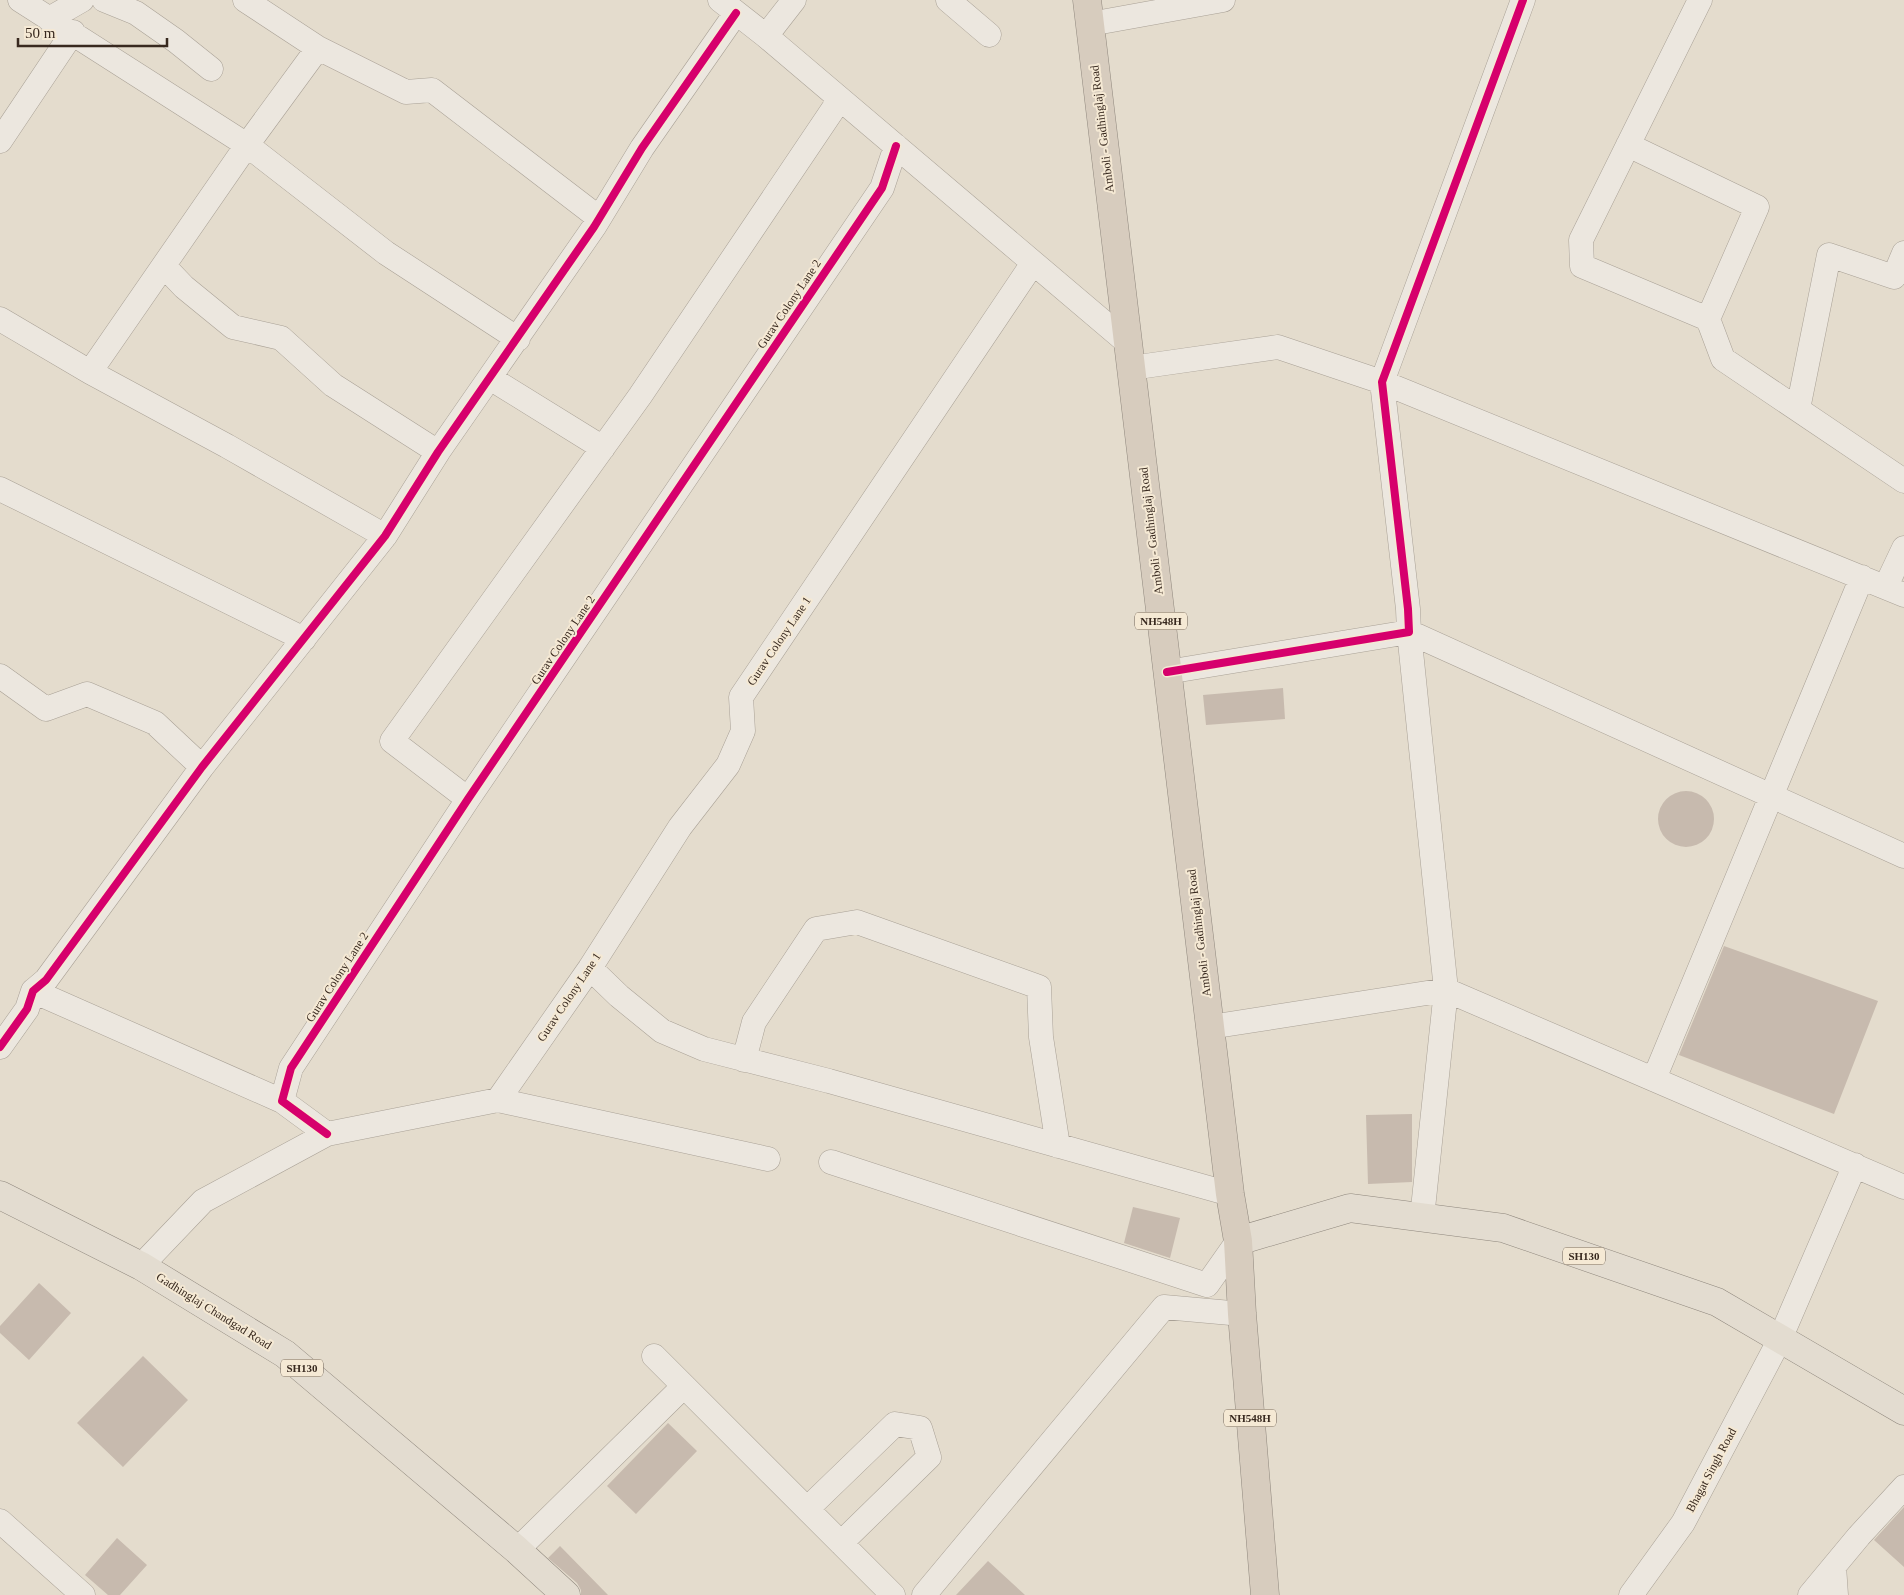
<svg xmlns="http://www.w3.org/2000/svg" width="1904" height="1595" font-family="'Times New Roman',serif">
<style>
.building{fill:#c7baae}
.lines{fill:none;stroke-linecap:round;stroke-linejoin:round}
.minor-casing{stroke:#a9a196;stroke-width:25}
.major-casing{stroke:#8f877d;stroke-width:29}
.highway-casing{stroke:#8f877d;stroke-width:29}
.minor{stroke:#ece7df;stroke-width:24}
.major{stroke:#e3dcd0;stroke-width:28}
.highway{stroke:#d7ccbe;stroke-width:28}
.cycleway-casing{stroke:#f5e9d4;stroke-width:11}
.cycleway{stroke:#d6006c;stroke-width:8}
.labels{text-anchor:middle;stroke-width:4;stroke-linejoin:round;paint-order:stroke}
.shield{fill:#f5e9d4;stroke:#716355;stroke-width:1}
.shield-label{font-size:11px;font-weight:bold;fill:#38291f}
.street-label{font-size:12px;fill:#38291f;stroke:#f5e9d4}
</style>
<rect width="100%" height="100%" fill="#e4dccd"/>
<path class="building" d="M1283 688 1285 719 1206 725 1203 695Z
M1658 819a28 28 0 1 1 56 0a28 28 0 1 1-56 0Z
M1724 946 1878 1001 1834 1114 1679 1055Z
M1412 1114V1182L1368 1184 1366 1115Z
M1133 1207 1180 1218 1170 1258 1124 1243Z
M39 1283 71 1313 29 1360 0 1333V1326Z
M143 1356 188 1400 123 1467 77 1423Z
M668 1423 697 1451 636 1514 607 1486Z
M1904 1507V1567L1874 1540Z
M117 1538 147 1565 120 1595H108L85 1575Z
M560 1546 608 1595H581V1590L577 1583 548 1558Z
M988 1561 1025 1595H956Z"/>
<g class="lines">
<defs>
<path id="minor" d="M20 0 247 145 386 253 518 339
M104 0 136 13 176 41 211 69
M245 0 318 48 406 92 432 90 599 218
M720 0 766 36 1128 343
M948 0 989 35
M1700 0 1581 240 1582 266 1708 319 1723 359 1904 481
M49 19 82 0
M1090 24 1223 0
M766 36 794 0
M0 141 73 32
M1628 145 1757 207 1708 319
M164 266 184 287 233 327 281 338 333 385 438 452
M0 319 90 372 227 446 385 536
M1131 368 1278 347 1382 382 1904 595
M90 372 247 145 318 48
M490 378 603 448
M1798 409 1829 255 1894 277 1904 253
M0 489 304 639
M1886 586 1904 548
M1409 632 1446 990 1422 1218
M1409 632 1904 856
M1167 672 1409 632 1408 609 1382 382 1523 0
M0 676 46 709 87 694 155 723 202 767
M468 799 392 741 640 396 840 99
M590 968 619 996 662 1031 704 1049 829 1081 1230 1194
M33 991 282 1101
M1210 1027 1446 990 1904 1187
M0 1047 27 1009 33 991 46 980 202 767 385 536 438 452 594 227 642 148 736 13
M744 1060 754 1022 816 929 857 922 1039 987 1041 1037 1058 1146
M1654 1079 1862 577
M498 1100 590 968 680 827 728 765 743 731 741 697 1033 263
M327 1134 282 1101 291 1068 468 799 882 188 896 146
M831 1162 1207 1285 1238 1241
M141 1266 203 1201 327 1134 498 1100 768 1159
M654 1356 893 1595
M807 1509 895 1424 920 1428 929 1457 841 1543
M0 1521 83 1595
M517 1550 684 1386
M1834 1566 1836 1595
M924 1595 1164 1307 1242 1314
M1631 1595 1683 1523 1780 1339 1855 1165
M1810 1595 1859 1536 1904 1487"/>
<path id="major" d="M0 1195 141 1266 285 1354 517 1550 566 1595
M1238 1241 1350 1208 1503 1228 1717 1302 1904 1411"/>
<path id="highway" d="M1087 0 1230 1194 1238 1241 1242 1314 1265 1595"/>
</defs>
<use href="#minor" class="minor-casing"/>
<use href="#major" class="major-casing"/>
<use href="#highway" class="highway-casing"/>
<use href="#minor" class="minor"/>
<use href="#major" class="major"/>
<use href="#highway" class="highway"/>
<defs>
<path id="cycleway" d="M1167 672 1409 632 1408 609 1382 382 1523 0
M0 1047 27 1009 33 991 46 980 202 767 385 536 438 452 594 227 642 148 736 13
M327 1134 282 1101 291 1068 468 799 882 188 896 146"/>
</defs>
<use href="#cycleway" class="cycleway-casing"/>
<use href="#cycleway" class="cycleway"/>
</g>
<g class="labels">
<g class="shield">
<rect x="1135" y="612.5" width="52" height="17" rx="4"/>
<rect x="1563" y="1247.5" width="42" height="17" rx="4"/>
<rect x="281" y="1359.5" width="42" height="17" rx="4"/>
<rect x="1224" y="1409.5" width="52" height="17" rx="4"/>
</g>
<g class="shield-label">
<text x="1161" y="625">NH548H</text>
<text x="1584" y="1260">SH130</text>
<text x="302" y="1372">SH130</text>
<text x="1250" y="1422">NH548H</text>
</g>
<g class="street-label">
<text transform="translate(1102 129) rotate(-97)" y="4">Amboli - Gadhinglaj Road</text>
<text transform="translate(789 304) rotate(-56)" y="4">Gurav Colony Lane 2</text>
<text transform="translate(1151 531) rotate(-97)" y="4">Amboli - Gadhinglaj Road</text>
<text transform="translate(563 640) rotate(-56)" y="4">Gurav Colony Lane 2</text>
<text transform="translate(779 641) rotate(-56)" y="4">Gurav Colony Lane 1</text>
<text transform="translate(1199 933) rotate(-97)" y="4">Amboli - Gadhinglaj Road</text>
<text transform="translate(337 977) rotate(-57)" y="4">Gurav Colony Lane 2</text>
<text transform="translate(569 997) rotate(-56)" y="4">Gurav Colony Lane 1</text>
<text transform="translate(214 1311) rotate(32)" y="4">Gadhinglaj Chandgad Road</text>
<text transform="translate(1711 1470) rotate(-62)" y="4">Bhagat Singh Road</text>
</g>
</g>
<path d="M18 38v8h149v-8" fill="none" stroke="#38291f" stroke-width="2.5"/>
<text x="25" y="38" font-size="15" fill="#38291f" stroke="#f5e9d4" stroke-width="4" paint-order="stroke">50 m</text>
</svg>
